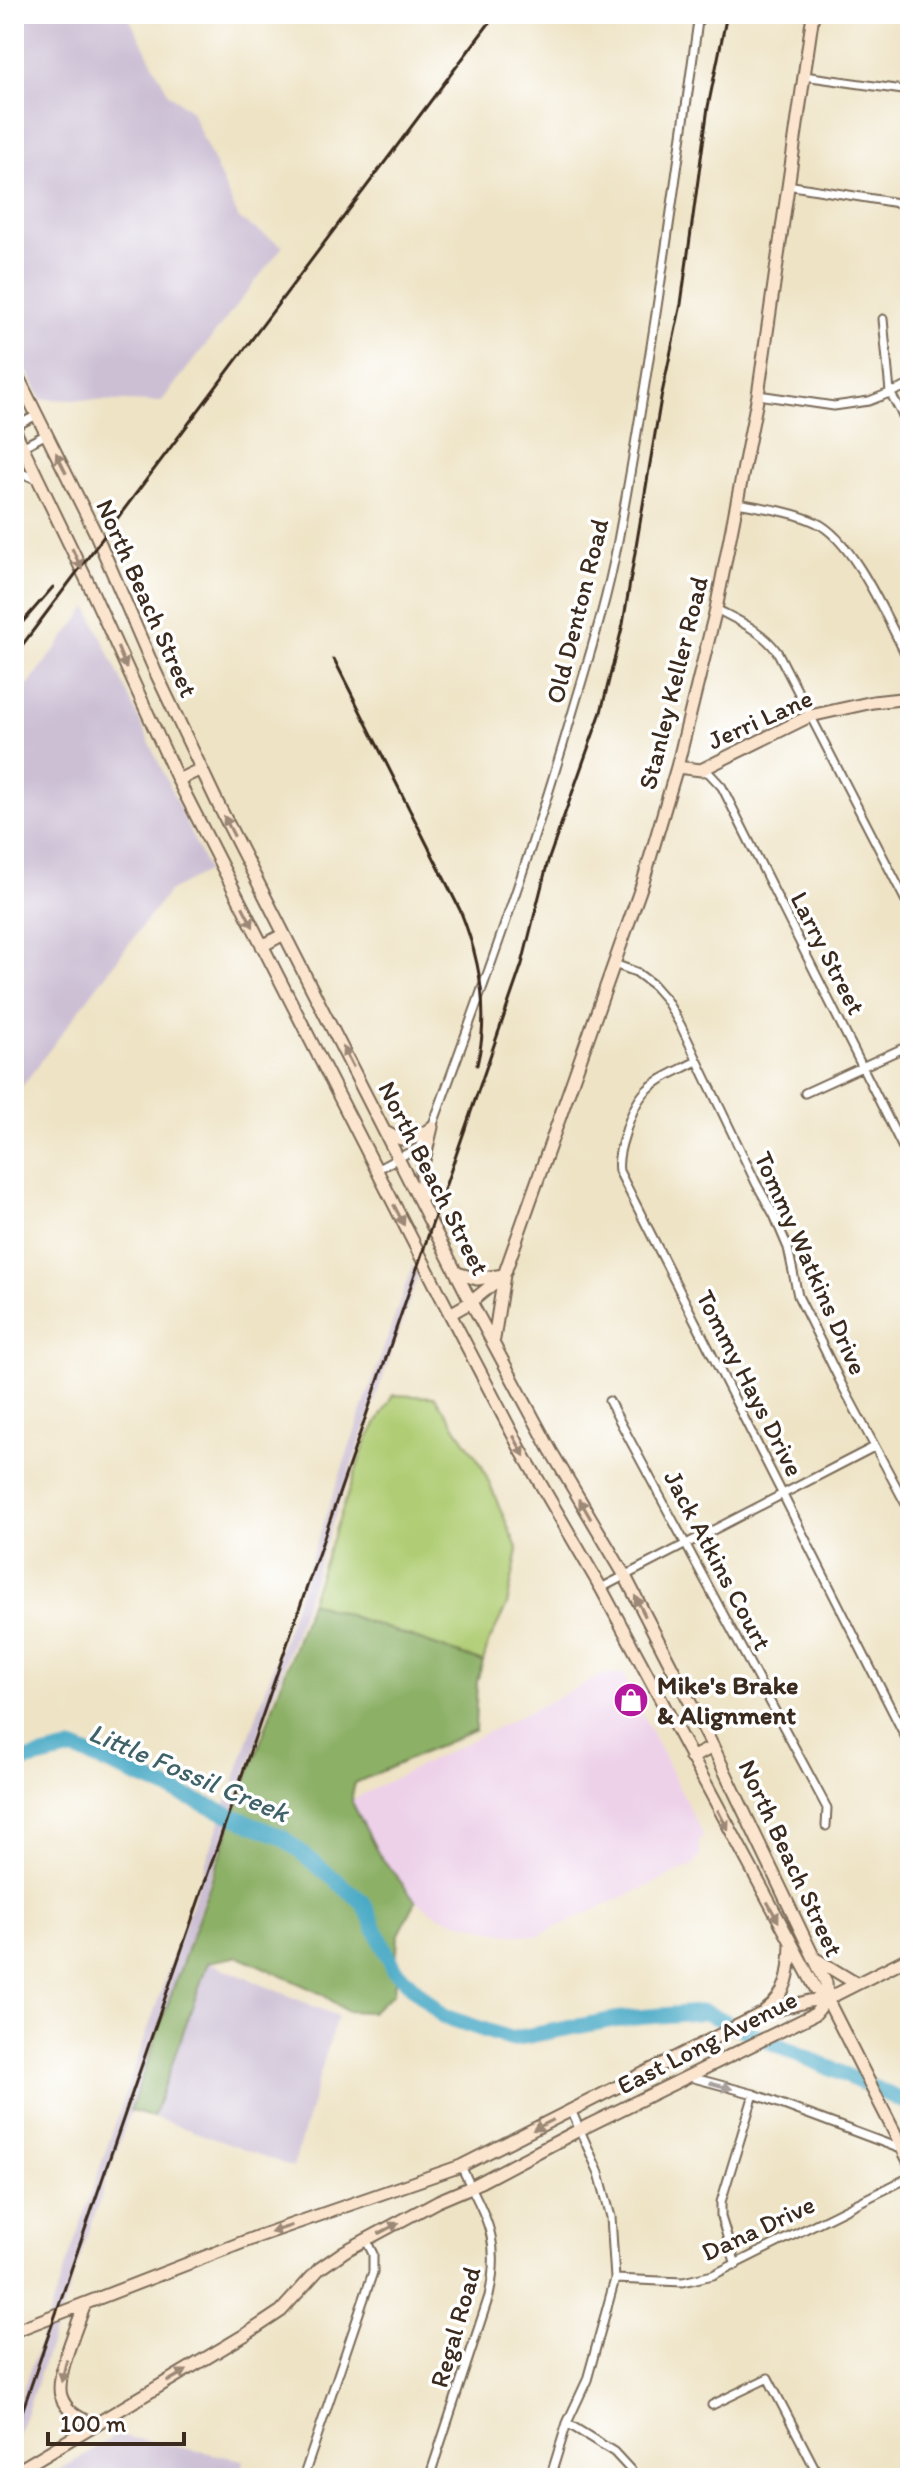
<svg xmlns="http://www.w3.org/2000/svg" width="924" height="2492" font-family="Itim,sans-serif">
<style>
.built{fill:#edd1e9}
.industrial{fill:#ccbfd4}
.green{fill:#b0cd74;stroke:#767c49;stroke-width:2}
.forest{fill:#8cb066;stroke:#646d42;stroke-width:2}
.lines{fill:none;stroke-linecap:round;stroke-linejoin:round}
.river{stroke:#44a7c4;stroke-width:16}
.street-casing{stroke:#7a6b58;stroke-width:11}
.secondary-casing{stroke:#7a6b58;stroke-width:15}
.street{stroke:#fff;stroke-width:7}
.secondary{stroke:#fce5cf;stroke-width:11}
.rail{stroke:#3b2a1e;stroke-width:3}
.oneway{fill:#9c8876}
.oneway2{fill:#a79f9a}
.labels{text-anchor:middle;stroke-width:7;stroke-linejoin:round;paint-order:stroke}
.street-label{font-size:26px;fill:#3b2a1e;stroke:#fff}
.poi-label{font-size:26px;font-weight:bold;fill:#3b2a1e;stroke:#fff;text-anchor:start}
.water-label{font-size:28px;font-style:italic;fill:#3f6269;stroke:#fff}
</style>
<rect width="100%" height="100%" fill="#fff"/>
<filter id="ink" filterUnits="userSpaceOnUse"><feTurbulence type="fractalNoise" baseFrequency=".0125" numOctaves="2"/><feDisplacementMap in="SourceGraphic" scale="16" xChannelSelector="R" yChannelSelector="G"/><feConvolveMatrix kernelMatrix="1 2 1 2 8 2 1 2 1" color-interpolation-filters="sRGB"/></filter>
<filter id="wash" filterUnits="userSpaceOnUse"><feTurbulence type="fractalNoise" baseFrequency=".006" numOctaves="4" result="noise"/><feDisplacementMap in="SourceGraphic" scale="32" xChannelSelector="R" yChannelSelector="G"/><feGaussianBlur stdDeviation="1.8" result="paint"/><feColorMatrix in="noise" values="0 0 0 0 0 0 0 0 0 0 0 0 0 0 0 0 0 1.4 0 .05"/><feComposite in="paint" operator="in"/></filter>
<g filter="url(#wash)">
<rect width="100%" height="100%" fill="#eee3c5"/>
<path class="built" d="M622 1673 704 1837 698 1841 701 1855 692 1866 537 1936 502 1933 441 1917 416 1901 378 1853 351 1800 603 1675Z"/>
<path class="industrial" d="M14 14H127L169 94 191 111 239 219 283 246 161 402 41 399 14 345Z
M88 607 208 871 168 892 14 1097V703Z
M413 1264 418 1275 14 2449V2416Z
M208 1962 337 2016 293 2167 153 2117Z
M117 2435 244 2460 237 2478H46Z"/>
<path class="green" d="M393 1395 435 1397 481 1464 518 1550 507 1605 488 1644 483 1662 310 1602 366 1442Z"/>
<path class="forest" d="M310 1602 483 1662 477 1681 475 1730 355 1783 351 1800 378 1853 416 1901 398 1936 394 1993 371 2012 346 2011 322 1994 239 1956 208 1962 153 2117 130 2111Z"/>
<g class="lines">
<path class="river" d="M14 1763 74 1749 282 1837 363 1902 394 1969 443 2016 511 2039 617 2019 704 2012 910 2104"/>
</g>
</g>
<g filter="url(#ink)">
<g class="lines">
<defs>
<path id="street" d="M804 76 910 91
M787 185 910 205
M883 319 890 392 910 429
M758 395 834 406 869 401 910 385
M14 427 37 415
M14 451 47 434
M14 470 38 480
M737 503C763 508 791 511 815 522 855 540 889 624 910 663
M716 609C739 621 763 631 778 653L910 909
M702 771 709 773 722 787 910 1162
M614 964 636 972 652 984 666 1000 681 1026 756 1183 774 1215 788 1248 798 1296 843 1387 910 1512
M697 1061C654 1083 639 1084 625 1134 621 1146 617 1159 619 1171L910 1746
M805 1093 910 1045
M376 1170 419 1147 432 1127C481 993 530 859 570 721 587 663 606 605 617 546 650 370 674 191 699 14
M609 1401 827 1808 826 1826
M601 1588 874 1447
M690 2077 754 2094 901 2149
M736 2265 721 2217V2202L754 2094
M615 2279 683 2282 713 2275 910 2177
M712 2405 768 2378 820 2478
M567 2423 614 2452 638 2478
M303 2478 373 2272V2254L366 2240
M429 2478 489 2296C502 2237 485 2217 461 2166
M550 2478 567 2423 587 2380 615 2279 611 2217 599 2173 571 2110"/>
<path id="secondary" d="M14 369 95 532 155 671 218 804 471 1302 551 1451 625 1576 713 1747 826 1983 827 1999 910 2163
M14 429 90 587 178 780 450 1314 522 1452 601 1588 816 1989 827 1999
M677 767 701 770 810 716 873 702 910 698
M178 780 201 769
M262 946 284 934
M387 1133C405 1144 416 1140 432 1127
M422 1197V1169L432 1127
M457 1273 477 1279 504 1275 494 1339
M450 1314 471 1302 504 1275 643 882 677 767 716 609 758 395 813 14
M691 1758 713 1747
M814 1958 857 1984
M765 2011C788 1994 790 1972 791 1945
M85 2304C78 2324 55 2376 61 2396 66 2412 80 2418 94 2425
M14 2331 259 2236 461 2166 761 2014 809 2001 827 1999
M14 2473 248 2333 281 2311 319 2269 345 2251 438 2201 471 2187 581 2129 815 2014 827 1999 910 1957"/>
</defs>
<use href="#street" class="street-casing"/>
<use href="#secondary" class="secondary-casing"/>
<use href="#street" class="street"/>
<use href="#secondary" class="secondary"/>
<path class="rail" d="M14 632 53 587
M14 656 496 14
M334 659 460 910C480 959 490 1012 477 1065
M14 2435 522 964 548 861 601 712 623 624 661 398 681 304 708 107 727 14"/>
</g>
<defs><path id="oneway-solid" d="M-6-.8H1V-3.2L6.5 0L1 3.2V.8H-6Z" transform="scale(2)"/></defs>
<g class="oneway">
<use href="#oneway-solid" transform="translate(61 463) rotate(-116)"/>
<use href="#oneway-solid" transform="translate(77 559) rotate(65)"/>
<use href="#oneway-solid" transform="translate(122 658) rotate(67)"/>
<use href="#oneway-solid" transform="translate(229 826) rotate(-117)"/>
<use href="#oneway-solid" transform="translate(248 917) rotate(63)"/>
<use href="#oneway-solid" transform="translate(348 1057) rotate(-117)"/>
<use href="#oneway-solid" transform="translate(399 1215) rotate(63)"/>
<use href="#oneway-solid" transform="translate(519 1446) rotate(62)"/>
<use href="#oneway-solid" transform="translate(585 1509) rotate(-120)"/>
<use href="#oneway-solid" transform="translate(640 1606) rotate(-117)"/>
<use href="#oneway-solid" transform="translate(723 1820) rotate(62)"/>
<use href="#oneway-solid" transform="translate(773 1912) rotate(61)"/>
<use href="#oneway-solid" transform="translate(543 2125) rotate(153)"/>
<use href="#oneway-solid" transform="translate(389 2228) rotate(-28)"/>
<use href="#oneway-solid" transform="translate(281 2229) rotate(162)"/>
<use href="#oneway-solid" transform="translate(64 2371) rotate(104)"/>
<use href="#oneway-solid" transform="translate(177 2376) rotate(-30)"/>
</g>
<use class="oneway2" href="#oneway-solid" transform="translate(721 2086) rotate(15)"/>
</g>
<defs>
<symbol id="shop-disc" viewBox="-11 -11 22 22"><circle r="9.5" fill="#b5179e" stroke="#fff"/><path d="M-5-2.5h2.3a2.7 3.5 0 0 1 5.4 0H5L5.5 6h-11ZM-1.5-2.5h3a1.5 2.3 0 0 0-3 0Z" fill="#fff"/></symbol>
</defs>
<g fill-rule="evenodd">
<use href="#shop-disc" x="611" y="1680" width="40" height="40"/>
</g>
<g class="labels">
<g class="street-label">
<text transform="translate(147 598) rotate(66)" y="9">North Beach Street</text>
<text transform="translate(577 611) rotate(-76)" y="9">Old Denton Road</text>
<text transform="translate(673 683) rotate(-76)" y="9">Stanley Keller Road</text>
<text transform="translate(760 719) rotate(-24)" y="9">Jerri Lane</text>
<text transform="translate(828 953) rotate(63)" y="9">Larry Street</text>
<text transform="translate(434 1178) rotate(63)" y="9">North Beach Street</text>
<text transform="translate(811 1263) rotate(66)" y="9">Tommy Watkins Drive</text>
<text transform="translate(750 1383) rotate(63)" y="9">Tommy Hays Drive</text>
<text transform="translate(718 1560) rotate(62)" y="9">Jack Atkins Court</text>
<text transform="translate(791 1858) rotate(65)" y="9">North Beach Street</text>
<text transform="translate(707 2042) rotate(-27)" y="9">East Long Avenue</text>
<text transform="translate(758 2228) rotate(-25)" y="9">Dana Drive</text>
<text transform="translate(455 2327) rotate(-74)" y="9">Regal Road</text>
</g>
<g class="poi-label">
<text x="657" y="1694">Mike's Brake<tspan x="657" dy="30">&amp; Alignment</tspan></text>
</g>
<g class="water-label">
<text transform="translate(189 1772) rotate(23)" y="10">Little Fossil Creek</text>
</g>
</g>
<rect width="924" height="2492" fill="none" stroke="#fff" stroke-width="48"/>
<path d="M48 2432v12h136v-12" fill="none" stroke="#3b2a1e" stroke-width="4"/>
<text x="60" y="2432" font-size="24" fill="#3b2a1e" stroke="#ffffff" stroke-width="6" paint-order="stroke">100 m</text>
</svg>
